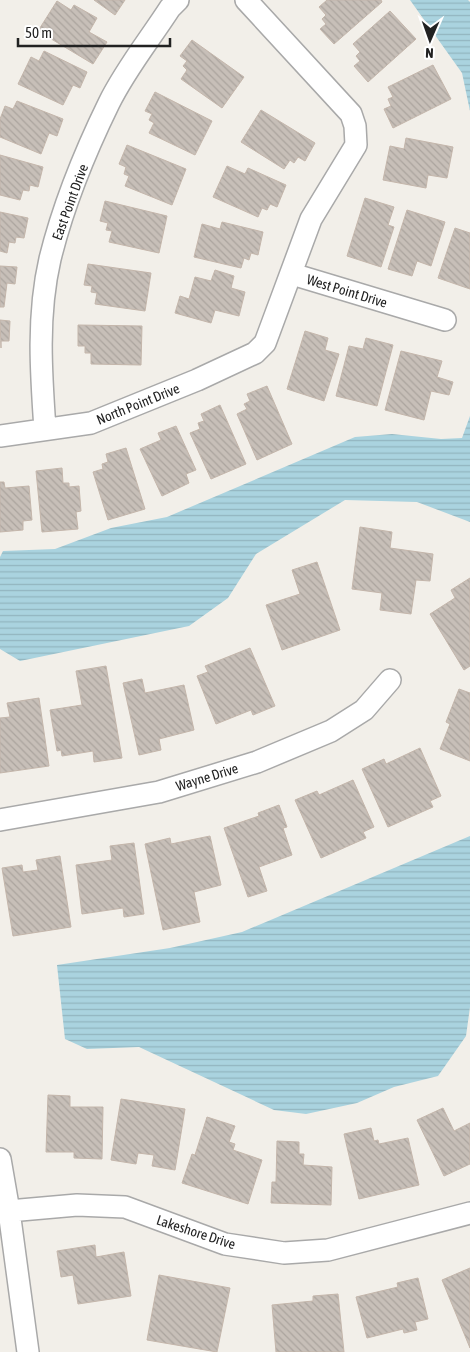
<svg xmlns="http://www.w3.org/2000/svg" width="470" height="1352" font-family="'Asap Condensed',sans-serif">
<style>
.water{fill:url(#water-rules)}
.building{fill:url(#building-back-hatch);stroke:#c4b6ab}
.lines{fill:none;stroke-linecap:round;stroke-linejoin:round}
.street-casing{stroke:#a9a9a9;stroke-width:24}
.street{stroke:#fff;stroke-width:21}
.labels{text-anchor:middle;stroke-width:4.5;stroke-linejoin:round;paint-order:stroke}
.street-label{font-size:14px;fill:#222;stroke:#fff}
</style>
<defs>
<pattern id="water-rules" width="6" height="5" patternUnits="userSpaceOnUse" patternTransform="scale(1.25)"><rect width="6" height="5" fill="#aad3df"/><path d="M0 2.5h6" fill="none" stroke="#92b5bf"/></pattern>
<pattern id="building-back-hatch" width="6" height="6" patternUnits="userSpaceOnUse" patternTransform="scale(1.25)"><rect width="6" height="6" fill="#c7bfb8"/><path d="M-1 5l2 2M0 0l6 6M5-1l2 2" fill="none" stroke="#aba49e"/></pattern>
</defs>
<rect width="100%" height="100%" fill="#f2efe9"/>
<path class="water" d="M410 0H468L470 2V111L462 73Z
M470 416V522L417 502 345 500 256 554 228 598 189 626 20 661 0 649V557L3 551 55 549 111 528 167 517 355 437 392 434 441 439 462 438Z
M470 836V1007L466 1036 438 1076 394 1087 357 1103 306 1114 274 1110 139 1047 87 1049 65 1039 57 965 170 948 242 932Z"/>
<path class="building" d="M94 0H125L115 15Z
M327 0H381L382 2 334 44 320 29 326 24 322 19 326 15 319 7Z
M57 1 71 10 74 5 97 18 89 32 107 42 93 64 38 31Z
M390 11 416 39 368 82 354 66 360 61 356 56 360 52 353 44Z
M192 40 244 77 222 108 181 79 187 70 183 66 187 61 180 56Z
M44 51 87 72 80 88 73 85 63 105 18 84 31 57 39 61Z
M433 65 451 99 393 128 384 109 391 106 388 99 393 97 388 87Z
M155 92 212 121 195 155 149 133 154 123 149 120 152 114 145 111Z
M17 101 63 119 57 136 49 133 41 154 0 137V119L5 106 13 109Z
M261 110 315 143 305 161 298 157 294 163 290 160 284 169 241 142Z
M406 138 453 147 447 178 428 175 426 188 383 180 390 146 404 149Z
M127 145 186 169 172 205 125 186 129 176 124 174 126 167 119 164Z
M0 155 43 167 38 187 30 185 29 191 23 190 20 200 0 195Z
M227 166 245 174 248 168 286 185 277 207 270 204 267 210 262 208 258 217 213 197Z
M365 198 394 207 388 225 394 227 381 267 347 256Z
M105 201 167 216 159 253 109 242 112 231 106 230 108 223 100 221Z
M407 210 445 222 431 266 417 261 412 276 388 269Z
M0 212 28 218 24 238 16 237 15 243 9 242 7 253 0 251Z
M222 222 263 232 258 255 251 253 249 260 244 258 241 268 194 257 202 224 220 229Z
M455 228 470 233V289L438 278Z
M88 264 151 273 145 311 95 304 97 293 91 292 92 286 84 285Z
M0 266 17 267 15 284 7 283 4 307H0Z
M215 270 234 276 231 288 245 292 239 316 215 310 211 323 175 313 180 296 189 299 195 277 211 281Z
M0 320 10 321 9 341H1V348Z
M78 325 142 326 141 365 91 364V353H85V346H78Z
M305 331 328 338 325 350 339 354 324 401 287 389Z
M366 338 393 345 377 406 336 396 349 346 363 349Z
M401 351 442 361 437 377 453 382 449 395 431 391 424 420 385 410Z
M267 386 292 444 257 460 237 414 247 409 244 404 250 401 247 394Z
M220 405 246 464 211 479 190 433 200 429 198 423 204 421 201 414Z
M176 426 196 470 186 474 189 483 162 496 140 449 161 440 158 433Z
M126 448 145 509 108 520 93 472 103 469 102 464 108 462 106 454Z
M62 468 63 483H69V487L79 486 81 511 76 512 78 529 42 532 36 471Z
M0 482H4L5 488 29 486 32 520 23 521V530L0 532Z
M360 527 392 532 390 548 433 554 430 581 416 580 411 614 380 610 382 593 352 589Z
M317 562 340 630 282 650 266 605 300 594 292 570Z
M470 578V666L464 670 430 614 455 598 451 590Z
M250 648 275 706 253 715 251 710 216 724 197 676 208 672 205 666Z
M106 666 122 758 94 762 93 751 62 756 61 750 57 751 50 710 82 705 76 671Z
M142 679 145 693 184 685 194 730 159 739 161 750 139 755 123 683Z
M459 689 470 693V761L440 749 450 724 446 722Z
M39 698 49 766 0 773V718L10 717 7 703Z
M420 748 441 796 430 801 433 807 388 827 362 769 384 759 386 764Z
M353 780 374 827 363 832 366 838 321 858 295 800 317 791 319 795Z
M279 805 287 827 283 828 292 855 259 867 267 891 248 897 224 828 259 816 258 813Z
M210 836 221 885 194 892 200 922 163 930 145 844 170 838 171 844Z
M134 843 144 914 124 917 123 908 82 914 76 865 112 860 110 846Z
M60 856 71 927 13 936 2 868 22 865 23 872 38 870 36 860Z
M48 1095 70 1096V1107H103L102 1159 74 1158V1152H46Z
M121 1099 185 1109 175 1170 152 1166 154 1155 138 1153 136 1164 111 1160Z
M443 1108 454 1131 470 1123V1164L444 1176 417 1120Z
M207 1117 235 1126 229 1142 235 1144 233 1150 262 1160 248 1204 182 1183 192 1154 195 1155Z
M371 1128 374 1141 378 1140 379 1144 408 1138 419 1185 359 1199 344 1134Z
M277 1141 299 1142V1154H304L303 1165 332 1167 331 1205 271 1203 272 1182H276Z
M95 1245 96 1257 124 1252 131 1296 78 1304 73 1275 61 1277 57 1251Z
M470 1268V1348L442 1280Z
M159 1275 230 1288 217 1352 147 1340Z
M418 1278 428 1319 415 1322 417 1330 404 1333 403 1329 367 1338 356 1297 398 1287 397 1283Z
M338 1294 344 1352H276L272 1305 313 1301V1296Z"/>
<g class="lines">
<defs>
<path id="street" d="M292 274 445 320
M45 429C41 373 37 315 50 259 63 206 85 152 109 103 125 70 150 39 170 8L178 0
M0 436 91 423 197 380 255 353 265 343 311 219 356 145 355 126 351 114 246 0
M0 820 159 792 257 762 331 731 364 710 390 680
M0 1159 9 1211 28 1352
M9 1211 77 1205 125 1207 225 1244 284 1253 328 1250 470 1213"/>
</defs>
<use href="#street" class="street-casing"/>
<use href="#street" class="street"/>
</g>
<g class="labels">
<g class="street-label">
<text transform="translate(70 202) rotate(-70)" y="5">East Point Drive</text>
<text transform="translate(347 291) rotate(17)" y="5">West Point Drive</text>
<text transform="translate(138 404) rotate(-22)" y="5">North Point Drive</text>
<text transform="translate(207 777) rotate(-17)" y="5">Wayne Drive</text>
<text transform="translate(196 1232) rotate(18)" y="5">Lakeshore Drive</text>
</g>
</g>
<g transform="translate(430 40) rotate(182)" stroke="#ffffff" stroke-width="4" paint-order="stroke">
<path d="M0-4L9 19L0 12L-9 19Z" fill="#222222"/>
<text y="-8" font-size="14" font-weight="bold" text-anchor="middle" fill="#222222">N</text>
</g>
<path d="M18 38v8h152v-8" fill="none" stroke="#222222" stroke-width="2.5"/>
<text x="25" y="38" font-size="15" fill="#222222" stroke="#ffffff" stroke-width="4" paint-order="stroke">50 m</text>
</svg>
